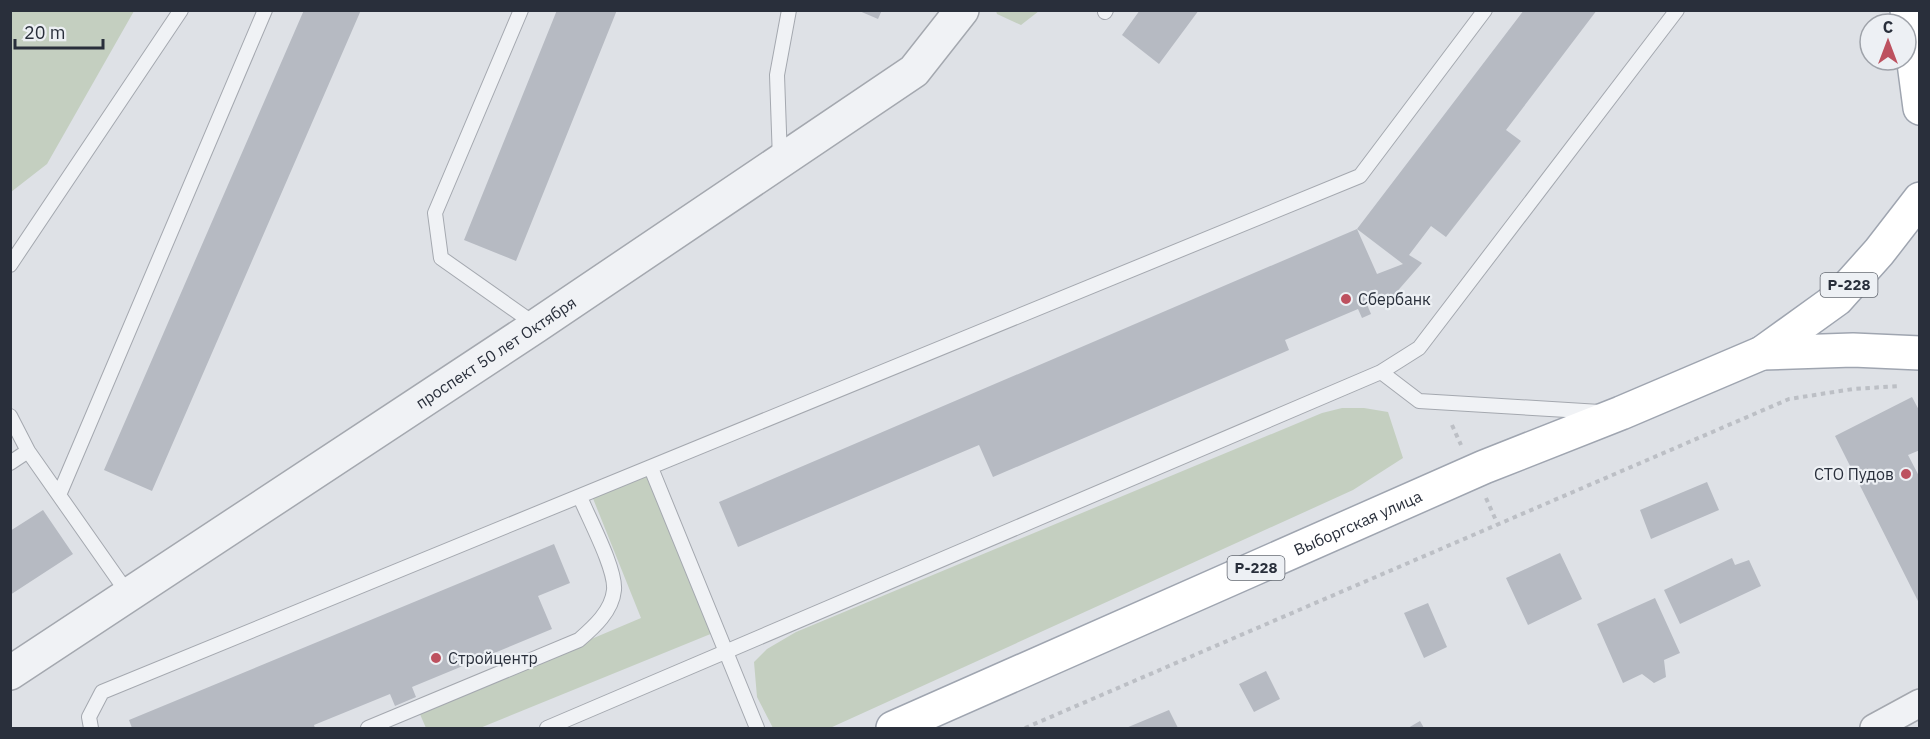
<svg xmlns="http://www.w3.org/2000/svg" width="1930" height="739" font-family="'IBM Plex Sans',sans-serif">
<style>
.green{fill:#c4cfc0}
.building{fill:#b6bac2}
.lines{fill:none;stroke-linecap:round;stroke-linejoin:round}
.service-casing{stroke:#a4a8af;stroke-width:16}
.minor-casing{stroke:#a4a8af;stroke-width:30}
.tertiary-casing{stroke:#a4a8af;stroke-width:36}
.primary-casing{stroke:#9fa5b0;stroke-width:36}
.path{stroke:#bcbfc5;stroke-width:4;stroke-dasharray:4.5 4.5;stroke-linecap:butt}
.service{stroke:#f0f2f5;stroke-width:14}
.minor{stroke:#f0f2f5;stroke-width:27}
.tertiary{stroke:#f0f2f5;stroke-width:33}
.primary{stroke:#fff;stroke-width:33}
.poi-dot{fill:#bd515f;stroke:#edf0f4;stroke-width:2}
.labels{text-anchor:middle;stroke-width:4.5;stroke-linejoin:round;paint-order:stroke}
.shield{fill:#edf0f4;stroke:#646972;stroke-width:1.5}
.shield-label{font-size:15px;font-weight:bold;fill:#292f3b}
.poi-label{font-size:16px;fill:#292f3b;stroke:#edf0f4;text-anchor:start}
.street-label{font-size:16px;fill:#292f3b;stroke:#edf0f4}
</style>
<rect width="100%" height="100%" fill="#dee1e6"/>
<path class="green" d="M11 10 134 11 47 164 11 192Z
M996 11V10L1039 11 1021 25 997 14Z
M1342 408H1364L1388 412 1403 458 1353 490 830 728H773L757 697 754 662 767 649 796 632 1322 413Z
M649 473 713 633 480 728H426L419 712 641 618 592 496Z"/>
<path class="building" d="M304 10H361L152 491 104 470Z
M557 10H617L516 261 464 240Z
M857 10H882L878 19Z
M1140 10H1199L1159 64 1122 35Z
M1524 10H1597L1506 130 1521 141 1446 237 1431 226 1409 255 1422 263 1387 303 1381 295 1366 302 1371 314 1362 318 1358 309 1285 340 1289 350 993 477 979 445 738 547 719 502 1357 229 1377 274 1403 264 1357 229Z
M1912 397 1920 412V450L1908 455 1920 478V605L1835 436Z
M1707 482 1719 510 1651 539 1640 510Z
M43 510 73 554 10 595V531Z
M554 544 570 583 538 596 552 629 412 687 416 697 395 706 390 694 314 725 315 728H132L129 720Z
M1560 553 1582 599 1528 625 1506 578Z
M1732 558 1735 565 1749 560 1761 586 1680 624 1664 590Z
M1655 598 1680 653 1664 660 1666 677 1654 683 1642 674 1623 683 1597 624Z
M1428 603 1447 647 1424 658 1404 613Z
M1266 671 1280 699 1254 712 1239 684Z
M1169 710 1178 728H1126Z
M1420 721 1424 728H1408Z"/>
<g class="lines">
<defs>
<path id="service" d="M521 10 435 213 441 258 536 325
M1105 12 1106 10
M780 160 777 75 789 10
M10 265 181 10
M1381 372 1419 401 1600 412
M10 416 28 451 129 595
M10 463 28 451
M651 468 757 728
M59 495 265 10
M91 728 89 717 102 692 1360 176 1485 10
M368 728 579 640C594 627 612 611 614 590 616 569 589 519 580 497
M547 728 1381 372 1419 348 1677 10"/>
<path id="minor" d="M1874 728 1920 703"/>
<g id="tertiary">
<path id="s1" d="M10 673 536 326 914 71 962 10"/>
</g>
<g id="primary">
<path d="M1907 10 1920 108"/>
<path d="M1762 353 1853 350 1920 353"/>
<path id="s2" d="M893 728 1484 467 1621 413 1762 353 1837 299 1879 252 1920 199"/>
</g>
</defs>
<use href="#service" class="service-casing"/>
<use href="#minor" class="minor-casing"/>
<use href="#tertiary" class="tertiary-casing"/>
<use href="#primary" class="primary-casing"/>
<path class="path" d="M1452 425 1461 445
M1486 498 1498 525
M1025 728 1789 399 1853 389 1900 386"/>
<use href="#service" class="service"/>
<use href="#minor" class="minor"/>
<use href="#tertiary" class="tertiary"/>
<use href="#primary" class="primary"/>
</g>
<g class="poi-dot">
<circle cx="1346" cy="299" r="6"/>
<circle cx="1906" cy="474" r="6"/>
<circle cx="436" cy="658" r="6"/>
</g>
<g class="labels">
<g class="shield">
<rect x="1820.5" y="273" width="57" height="24" rx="4.5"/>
<rect x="1227.5" y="556" width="57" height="24" rx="4.5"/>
</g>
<g class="shield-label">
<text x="1849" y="290">Р-228</text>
<text x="1256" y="573">Р-228</text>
</g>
<g class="poi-label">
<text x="1358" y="305">Сбербанк</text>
<text x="1894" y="480" text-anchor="end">СТО Пудов</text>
<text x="448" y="664">Стройцентр</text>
</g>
<g class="street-label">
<text dy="6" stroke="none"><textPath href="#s1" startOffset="582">проспект 50 лет Октября</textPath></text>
<text dy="6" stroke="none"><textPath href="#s2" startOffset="508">Выборгская улица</textPath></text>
</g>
</g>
<rect width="1930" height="739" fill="none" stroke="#292f3b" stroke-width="24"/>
<g transform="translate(1888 42)"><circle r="28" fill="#edf0f4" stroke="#9fa3aa" stroke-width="1.5"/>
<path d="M0-4.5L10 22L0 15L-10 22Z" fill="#bd515f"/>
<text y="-9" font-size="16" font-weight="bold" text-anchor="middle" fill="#292f3b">С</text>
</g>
<path d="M15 39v9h88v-9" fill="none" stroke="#292f3b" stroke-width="3"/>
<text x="24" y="39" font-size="18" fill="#292f3b" stroke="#edf0f4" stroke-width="4.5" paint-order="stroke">20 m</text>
</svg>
